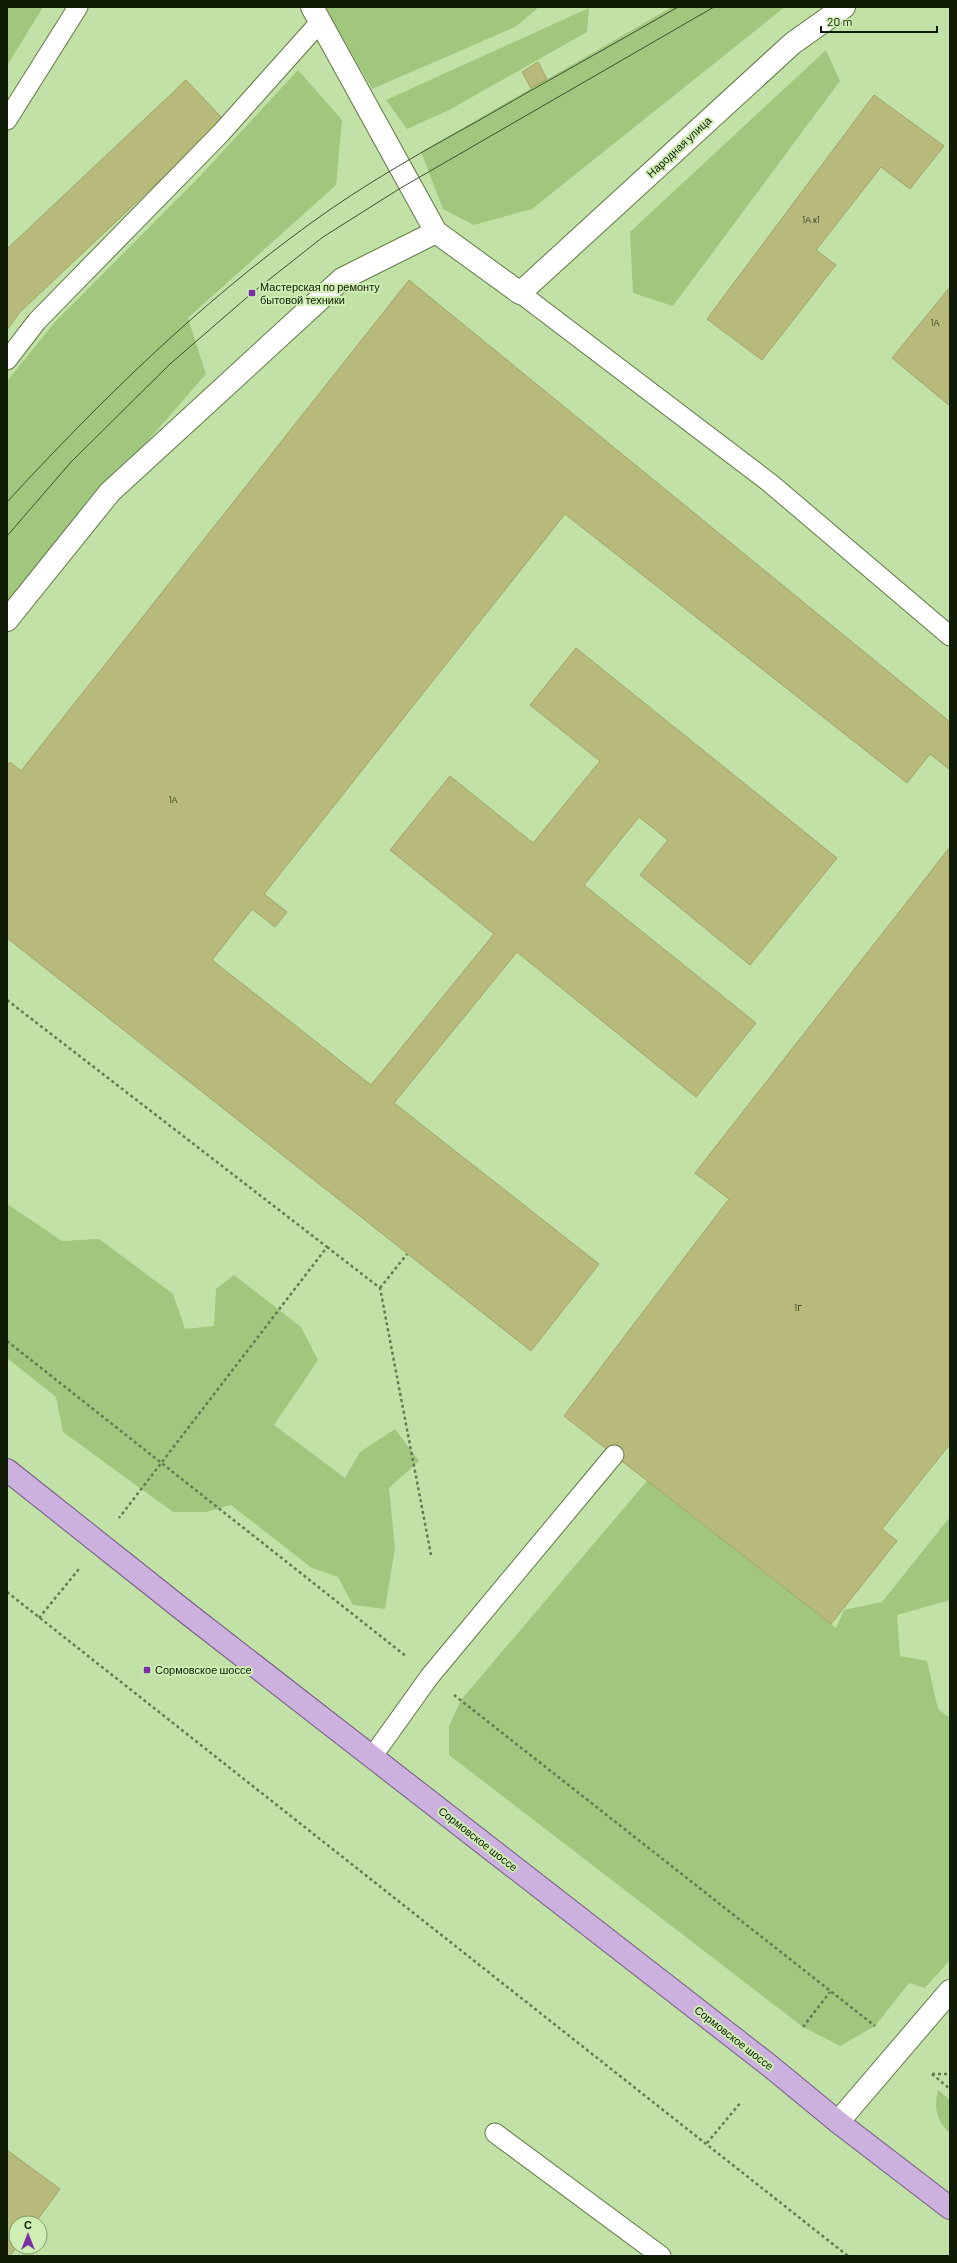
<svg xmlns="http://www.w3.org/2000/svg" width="957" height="2263" font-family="Barlow,sans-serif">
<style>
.green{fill:#a1c67e}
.building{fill:#b7ba7a;stroke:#a1a465}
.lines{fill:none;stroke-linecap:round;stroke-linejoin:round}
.lane-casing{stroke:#5d7943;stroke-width:21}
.street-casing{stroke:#5d7943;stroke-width:24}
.primary-casing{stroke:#745a84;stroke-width:24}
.path{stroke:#657952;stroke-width:2.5;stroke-dasharray:3 3;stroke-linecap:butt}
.lane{stroke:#fff;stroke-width:19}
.street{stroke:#fff;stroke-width:22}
.primary{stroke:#ccb0de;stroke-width:22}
.tram{stroke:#3f4f2f;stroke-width:1}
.poi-dot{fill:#7a30a3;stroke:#ceeeb3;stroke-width:1.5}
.labels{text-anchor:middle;stroke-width:4;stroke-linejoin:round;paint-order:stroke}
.number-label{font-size:9px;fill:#3a4322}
.street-label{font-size:11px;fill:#101b05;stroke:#ceeeb3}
.poi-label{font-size:11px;fill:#101b05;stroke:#ceeeb3;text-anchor:start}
</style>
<rect width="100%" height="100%" fill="#c2e1a6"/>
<path class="green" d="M7 7H43L7 66Z
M325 7H539L515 27 372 89Z
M672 7H785L532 209 474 225 443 209 421 152Z
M589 8 587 32 451 109 407 129 386 100Z
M826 50 840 81 673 306 633 293 630 232Z
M298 70 342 120 336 185 188 318 206 374 7 602V381L55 322 203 173Z
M7 1204 62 1241 99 1239 173 1294 185 1329 214 1326 216 1289 234 1275 301 1327 318 1360 274 1425 345 1478 360 1452 395 1429 419 1461 389 1488 395 1548 385 1609 353 1605 338 1577 312 1568 231 1505 206 1512H173L63 1432 56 1397 7 1358Z
M647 1481 836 1628 844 1610 882 1602 950 1517V1600L897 1615 900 1656 927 1661 938 1709 950 1718V1960L925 1988 909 1983 875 2026 840 2046 803 2027 449 1755V1726L461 1700Z
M938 2090 950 2100V2133C936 2121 934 2107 938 2090Z"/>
<path class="building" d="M538 62 547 79 531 88 522 72Z
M186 80 224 120 20 312 7 330V249Z
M874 95 944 146 910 189 881 167 816 250 836 265 762 360 707 319Z
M409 280 950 722V770L930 754 907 783 565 514 264 894 287 912 275 927 252 909 212 960 371 1085 494 934 390 850 450 776 533 843 600 761 530 705 576 648 837 858 750 965 640 875 668 840 639 817 584 885 756 1023 696 1097 517 952 394 1103 599 1264 531 1351 7 938V766L10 762 21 771Z
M950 287V406L892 358Z
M950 847V1444L882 1529 897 1541 831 1624 564 1416 729 1199 695 1173Z
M7 2150 60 2189 35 2223H16L17 2247 10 2256H7Z"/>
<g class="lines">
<defs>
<path id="lane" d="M7 120 78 7
M520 293 770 483 950 636
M7 360 37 321 221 133 321 21
M372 1757 430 1676 614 1455
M495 2133 661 2256"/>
<path id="street" d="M312 7 436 232 520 293 793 43 844 7
M7 620 110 492 342 279 436 232
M838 2122 950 1991"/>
<path id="primary" d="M7 1470 187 1613 770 2066 838 2122 950 2208"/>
</defs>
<use href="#lane" class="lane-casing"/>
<use href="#street" class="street-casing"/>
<use href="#primary" class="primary-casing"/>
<path class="path" d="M7 1000 327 1247 119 1518
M327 1247 380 1288 431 1555
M380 1288 407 1254
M7 1341 407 1657
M7 1592 848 2256
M39 1618 79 1569
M454 1695 875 2026
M803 2027 830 1992
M932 2074 950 2089
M932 2074H950
M707 2143 741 2102"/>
<use href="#lane" class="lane"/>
<use href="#street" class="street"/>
<use href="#primary" class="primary"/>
<path class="tram" d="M7 502C100 401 199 304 311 223 363 185 420 153 476 122 543 83 611 46 678 7
M7 536 71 462 170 364 252 293 323 237 399 189 714 7"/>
</g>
<g class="poi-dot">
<rect x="248" y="289" width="8" height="8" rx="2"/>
<rect x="143" y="1666" width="8" height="8" rx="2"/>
</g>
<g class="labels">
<g class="number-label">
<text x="811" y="223">1А к1</text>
<text x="935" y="326">1А</text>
<text x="173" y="803">1А</text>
<text x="798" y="1311">1Г</text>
</g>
<g class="street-label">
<text transform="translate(679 147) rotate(-43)" y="4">Народная улица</text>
<text transform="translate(478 1839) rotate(38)" y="4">Сормовское шоссе</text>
<text transform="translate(734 2038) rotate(38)" y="4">Сормовское шоссе</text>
</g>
<g class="poi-label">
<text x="260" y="291">Мастерская по ремонту<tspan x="260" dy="13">бытовой техники</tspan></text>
<text x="155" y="1674">Сормовское шоссе</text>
</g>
</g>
<rect width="957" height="2263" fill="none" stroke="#101b05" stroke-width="16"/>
<g transform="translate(28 2235)"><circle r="19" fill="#ceeeb3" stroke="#829a6d"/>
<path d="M0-3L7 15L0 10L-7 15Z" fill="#7a30a3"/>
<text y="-6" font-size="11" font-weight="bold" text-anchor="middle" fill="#101b05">С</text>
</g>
<path d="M821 26v6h116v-6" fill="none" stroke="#101b05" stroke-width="2"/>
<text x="827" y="26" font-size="12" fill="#101b05" stroke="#ceeeb3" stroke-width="3" paint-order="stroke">20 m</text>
</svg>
